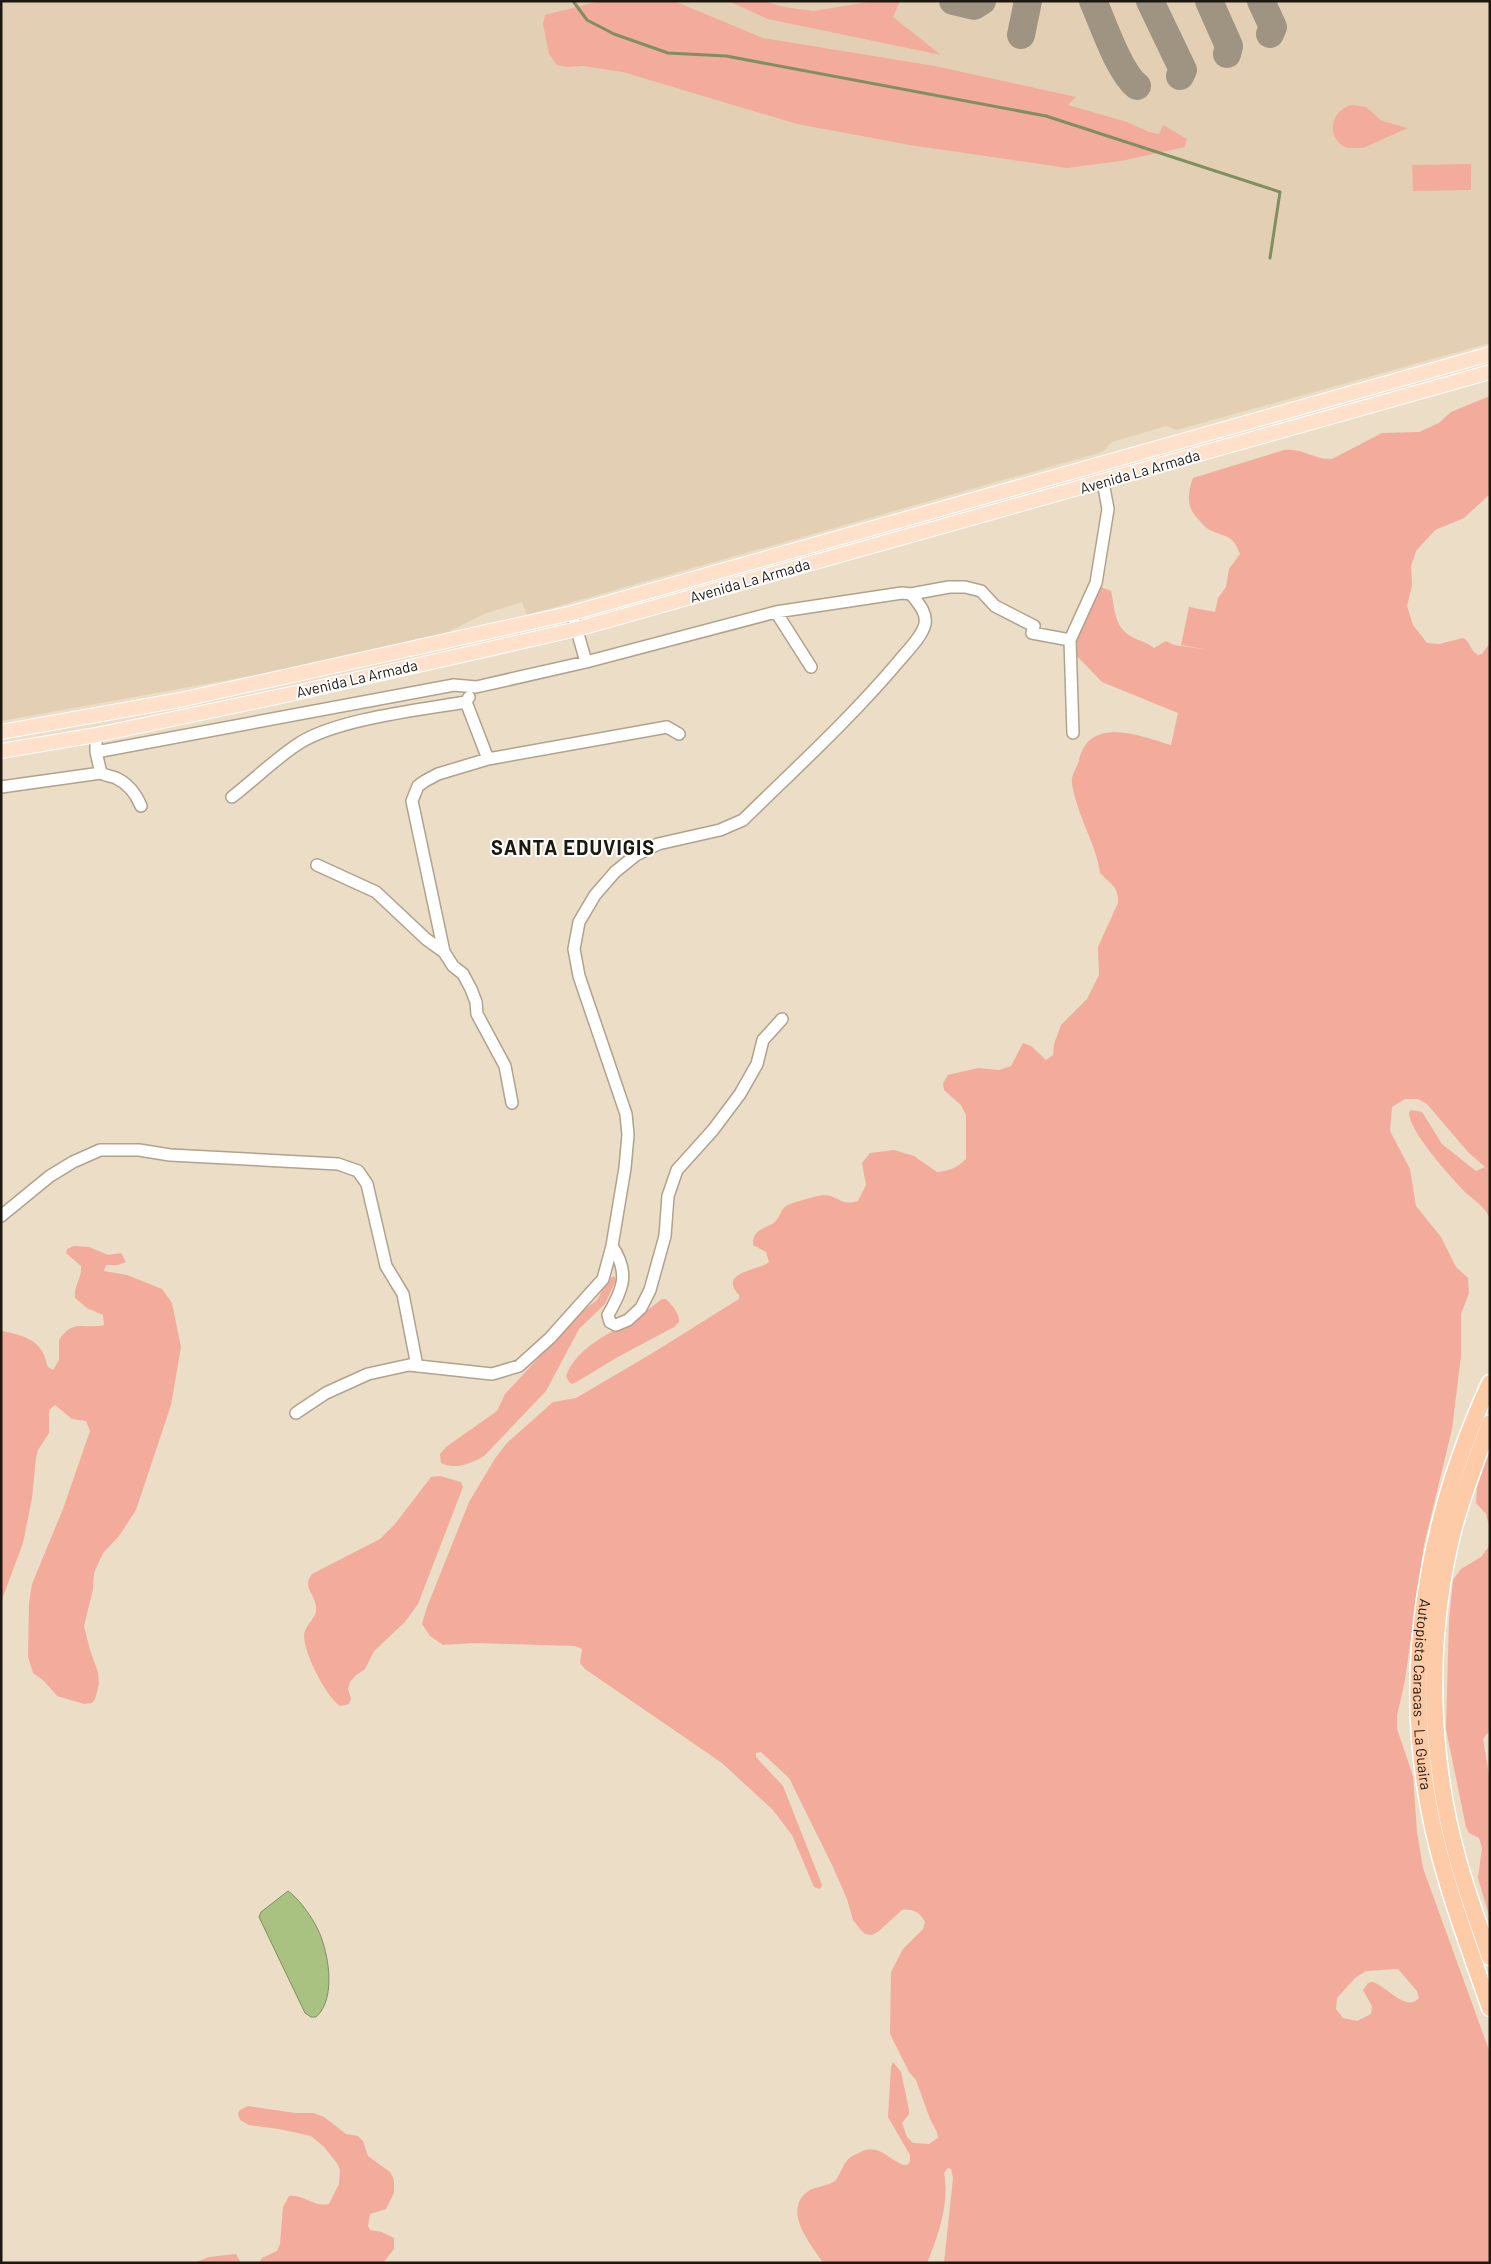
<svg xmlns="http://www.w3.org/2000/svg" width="1491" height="2264" font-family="Barlow,sans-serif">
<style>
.built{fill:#e3d0b4}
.green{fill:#f3ab9b;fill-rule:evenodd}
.water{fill:#a9c282;stroke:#7f8f60}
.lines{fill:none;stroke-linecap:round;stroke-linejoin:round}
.stream{stroke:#7f8f60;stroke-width:3}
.taxiway{stroke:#9f9482;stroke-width:28}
.minor-casing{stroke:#b0a28c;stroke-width:14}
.major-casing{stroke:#fff;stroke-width:16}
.highway-casing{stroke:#fff;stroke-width:19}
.minor{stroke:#fff;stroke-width:11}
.major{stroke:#fee0cb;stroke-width:14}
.highway{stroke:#fecba8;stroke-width:16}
.labels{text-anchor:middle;stroke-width:4;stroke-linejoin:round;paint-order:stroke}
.street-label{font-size:15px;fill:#1e1910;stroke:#fff}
.district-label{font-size:20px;font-weight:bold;letter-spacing:1px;fill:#1e1910;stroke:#fff}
</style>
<rect width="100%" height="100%" fill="#ebddc6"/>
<path class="built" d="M1 1H1490V343L1177 430 1166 426 1112 442 1102 452 527 615 522 602 484 614 448 632 278 671 1 721Z"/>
<path class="green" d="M600 1H674L763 38 935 66 1076 97 1068 105 1127 122 1149 132 1159 134 1163 125 1187 139 1185 147 1121 161 1067 168 910 145 797 124 623 72 583 66 567 67 557 65 549 54 543 24 545 15Z
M728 1H764L784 7 813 11 874 1H900L893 17 941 55 768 19Z
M1352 105 1366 107 1382 121 1408 128 1363 148H1347C1325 138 1330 110 1352 105Z
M1471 164V190L1413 191 1412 165Z
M1490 396V494L1464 518 1435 530 1416 551 1411 566 1412 585 1407 606 1413 625 1427 643 1439 644 1463 638C1471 642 1470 651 1478 655L1482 654 1490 643V1221C1487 1206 1471 1199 1462 1189 1449 1175 1409 1131 1409 1113L1411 1110 1422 1112 1442 1144 1476 1171 1485 1167 1468 1152 1427 1104 1418 1099H1405L1392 1107 1390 1131 1410 1169 1416 1206 1441 1237 1456 1267 1468 1278 1469 1293 1461 1314V1356L1452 1429 1424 1545 1405 1680 1397 1716V1729L1413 1776 1417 1832 1423 1868 1490 2053V2263H944L953 2178 951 2169 948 2168 944 2173C950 2201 938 2237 927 2263H823C812 2245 782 2212 807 2192 815 2186 826 2187 835 2181 839 2177 842 2167 846 2162 849 2157 854 2155 859 2153 877 2142 887 2158 903 2165H907L910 2162V2155L888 2117 891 2067 893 2062 901 2072 909 2110V2114L902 2123 907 2137 913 2143 929 2144 938 2138 937 2132 930 2119 916 2080 909 2072 890 2034 891 1972 903 1949 923 1929 925 1922C921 1913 912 1908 902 1910L879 1931 872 1935 865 1934 860 1929 853 1920 847 1899 833 1867 789 1778 761 1752 756 1753V1757L783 1786 822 1885 820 1889 814 1887 792 1835 773 1810 722 1763 585 1669 580 1663 582 1649 575 1646 475 1643 443 1645 430 1636 422 1624 427 1607 469 1502 496 1457 507 1443 553 1402 576 1398 651 1354 739 1299V1295C717 1271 760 1271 769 1262L766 1252 753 1245C753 1230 761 1230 772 1224 779 1221 780 1210 786 1206 791 1203 819 1195 824 1195 838 1195 841 1207 858 1201L866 1185 862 1163 870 1153 894 1150 914 1156 937 1172C949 1171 957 1168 966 1159V1115L961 1105 944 1090 943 1083 948 1075 978 1068 999 1070 1011 1066 1023 1043 1031 1046 1046 1060 1053 1055 1054 1044 1061 1025 1087 999 1099 975 1098 947 1118 903C1119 886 1110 884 1100 873 1097 849 1084 828 1077 804 1075 797 1071 785 1072 778 1073 772 1078 766 1079 760 1089 715 1141 736 1171 745L1178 713 1102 682 1075 654 1076 643 1098 586 1111 591C1115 610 1114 627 1132 637 1139 641 1145 641 1154 648L1166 641 1174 645 1203 649 1181 645 1189 607 1215 612 1218 598 1226 587 1229 569 1240 554C1233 535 1228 538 1212 531 1207 529 1203 525 1200 521 1186 508 1187 495 1193 478L1284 450C1305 448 1313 460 1332 459L1382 433 1419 432 1439 423 1451 412ZM1398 1969 1417 1991 1419 1998C1406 2013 1386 1985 1372 1982L1368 1983 1363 1990 1372 2006 1371 2014 1357 2021 1343 2018 1336 2009 1337 1998 1355 1978 1366 1971Z
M74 1246 89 1247 108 1255 121 1253 126 1262 118 1265H106L104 1271 127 1275 162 1289 172 1303 181 1347 171 1405 136 1510 119 1536 103 1553 94 1573 93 1589 84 1626 90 1650 98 1672 99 1684 95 1699 92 1703 84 1704 57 1696 44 1681 33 1673 28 1657 29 1603 32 1584 63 1509 90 1431 86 1421 72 1419 55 1405 49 1410V1433L38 1450 36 1458 32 1498 23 1543 1 1602V1331C18 1334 37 1338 44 1355 46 1359 46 1363 48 1367L53 1370 59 1360V1340C73 1318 84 1330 104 1325L103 1315 87 1308 75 1298C74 1285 82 1278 81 1266L66 1253 67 1249Z
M614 1276 616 1280 605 1304 579 1329 546 1391 484 1456C470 1464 456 1470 441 1463L440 1454 446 1447 497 1411 505 1394 580 1313 597 1300 608 1280Z
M662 1299H666C672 1305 680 1314 679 1322L674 1327 616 1358 578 1381 572 1384 569 1382 566 1376C577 1347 609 1334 634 1319 644 1313 653 1306 662 1299Z
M1490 1448V1530L1486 1514 1476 1503 1477 1487Z
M440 1476 461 1482 463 1487 418 1604 405 1622 374 1651 365 1669 355 1676 350 1682 348 1689 351 1699 349 1704 340 1706C327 1698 299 1646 305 1631 308 1623 318 1616 316 1606 314 1593 302 1587 312 1574L380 1539 395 1524 431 1477Z
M1490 1545V1730L1483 1739 1490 1781V1919L1478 1878 1482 1848 1479 1838 1469 1833 1466 1827 1446 1729 1449 1620 1453 1580 1461 1569 1481 1557Z
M248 2106 295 2113H313L324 2117 346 2134 358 2136 363 2141 368 2156 390 2172 394 2180V2193L386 2209 370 2214 368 2226 370 2230 382 2232 394 2238V2249L383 2263H259L262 2258 277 2251 280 2244 283 2207 289 2196C304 2194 314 2208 329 2204L339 2184 340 2170 337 2163 324 2147 311 2136 279 2129 249 2125 240 2120 238 2113 240 2110Z
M236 2254 241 2263H194L209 2257Z"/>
<path class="water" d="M288 1891C298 1898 309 1913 315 1924 328 1946 338 1998 316 2017H311L305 2013 259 1917 261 1912Z"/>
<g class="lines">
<path class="stream" d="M573 1 587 20 614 34 668 53 726 56 1046 116 1280 192 1270 258"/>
<path class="taxiway" d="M953 1 974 6 982 1
M1093 1C1103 23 1119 72 1137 86
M1150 1 1183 70 1180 76
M1209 1 1229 46 1227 54
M1261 1 1273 27 1270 34
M1021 35 1028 1"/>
<defs>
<path id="minor" d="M911 594 949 587H965L981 591 995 606 1034 626 1032 633 1070 640
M776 612 811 667
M572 613 586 662
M469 697 466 702 488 759
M1073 733 1070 640 1096 583 1108 509 1103 482
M96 735V752L101 773C106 776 111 776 116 778 129 784 136 794 141 806
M96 752 454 685 476 687 586 662 776 612 902 593 911 594C918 603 927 612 925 624 922 637 907 651 899 661 851 718 796 768 743 820L720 830 658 844 636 855 615 872 595 895 579 922 574 949 579 976 626 1114 628 1135 625 1168 612 1246 603 1279 550 1338 519 1366 492 1374 409 1365 368 1374 326 1393 296 1413
M1 787 101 773
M232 797C254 780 275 759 298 744 336 719 419 710 466 702
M317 865 376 892 426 939 444 952
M512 1103 505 1066 477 1014 476 1002 471 989 463 974 453 966 444 952 412 801 418 786 425 781 438 774 488 759 667 727 679 734
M1 1216 50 1176 73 1162 100 1150H139L170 1155 338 1164 358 1171 367 1184 386 1266 403 1294 417 1366
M612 1246C630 1273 623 1289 608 1315L610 1322 616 1325 628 1320 641 1308 650 1290 665 1236 668 1196 677 1170 713 1130 740 1094 757 1064 763 1040 782 1019"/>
<path id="major" d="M1 732 180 700 572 613 1490 354
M1 751 96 735 286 695 577 629 1490 372"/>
<g id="highway">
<path id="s1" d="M1490 1383C1428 1517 1401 1667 1430 1813 1443 1880 1468 1944 1490 2008"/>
<path d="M1490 1423C1477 1457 1464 1491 1454 1527 1426 1635 1428 1752 1458 1860 1467 1893 1479 1925 1490 1957"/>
</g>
</defs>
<use href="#minor" class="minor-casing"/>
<use href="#major" class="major-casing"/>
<use href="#highway" class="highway-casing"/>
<use href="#minor" class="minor"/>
<use href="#major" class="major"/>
<use href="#highway" class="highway"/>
</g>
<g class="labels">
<g class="street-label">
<text transform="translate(1140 472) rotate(-16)" y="5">Avenida La Armada</text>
<text transform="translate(750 581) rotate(-16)" y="5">Avenida La Armada</text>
<text transform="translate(357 679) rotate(-13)" y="5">Avenida La Armada</text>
<text dy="5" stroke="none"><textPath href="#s1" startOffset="322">Autopista Caracas - La Guaira</textPath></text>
</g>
<g class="district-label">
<text x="573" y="855">SANTA EDUVIGIS</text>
</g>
</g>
<rect width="1491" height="2264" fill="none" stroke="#1e1910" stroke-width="5"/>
</svg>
